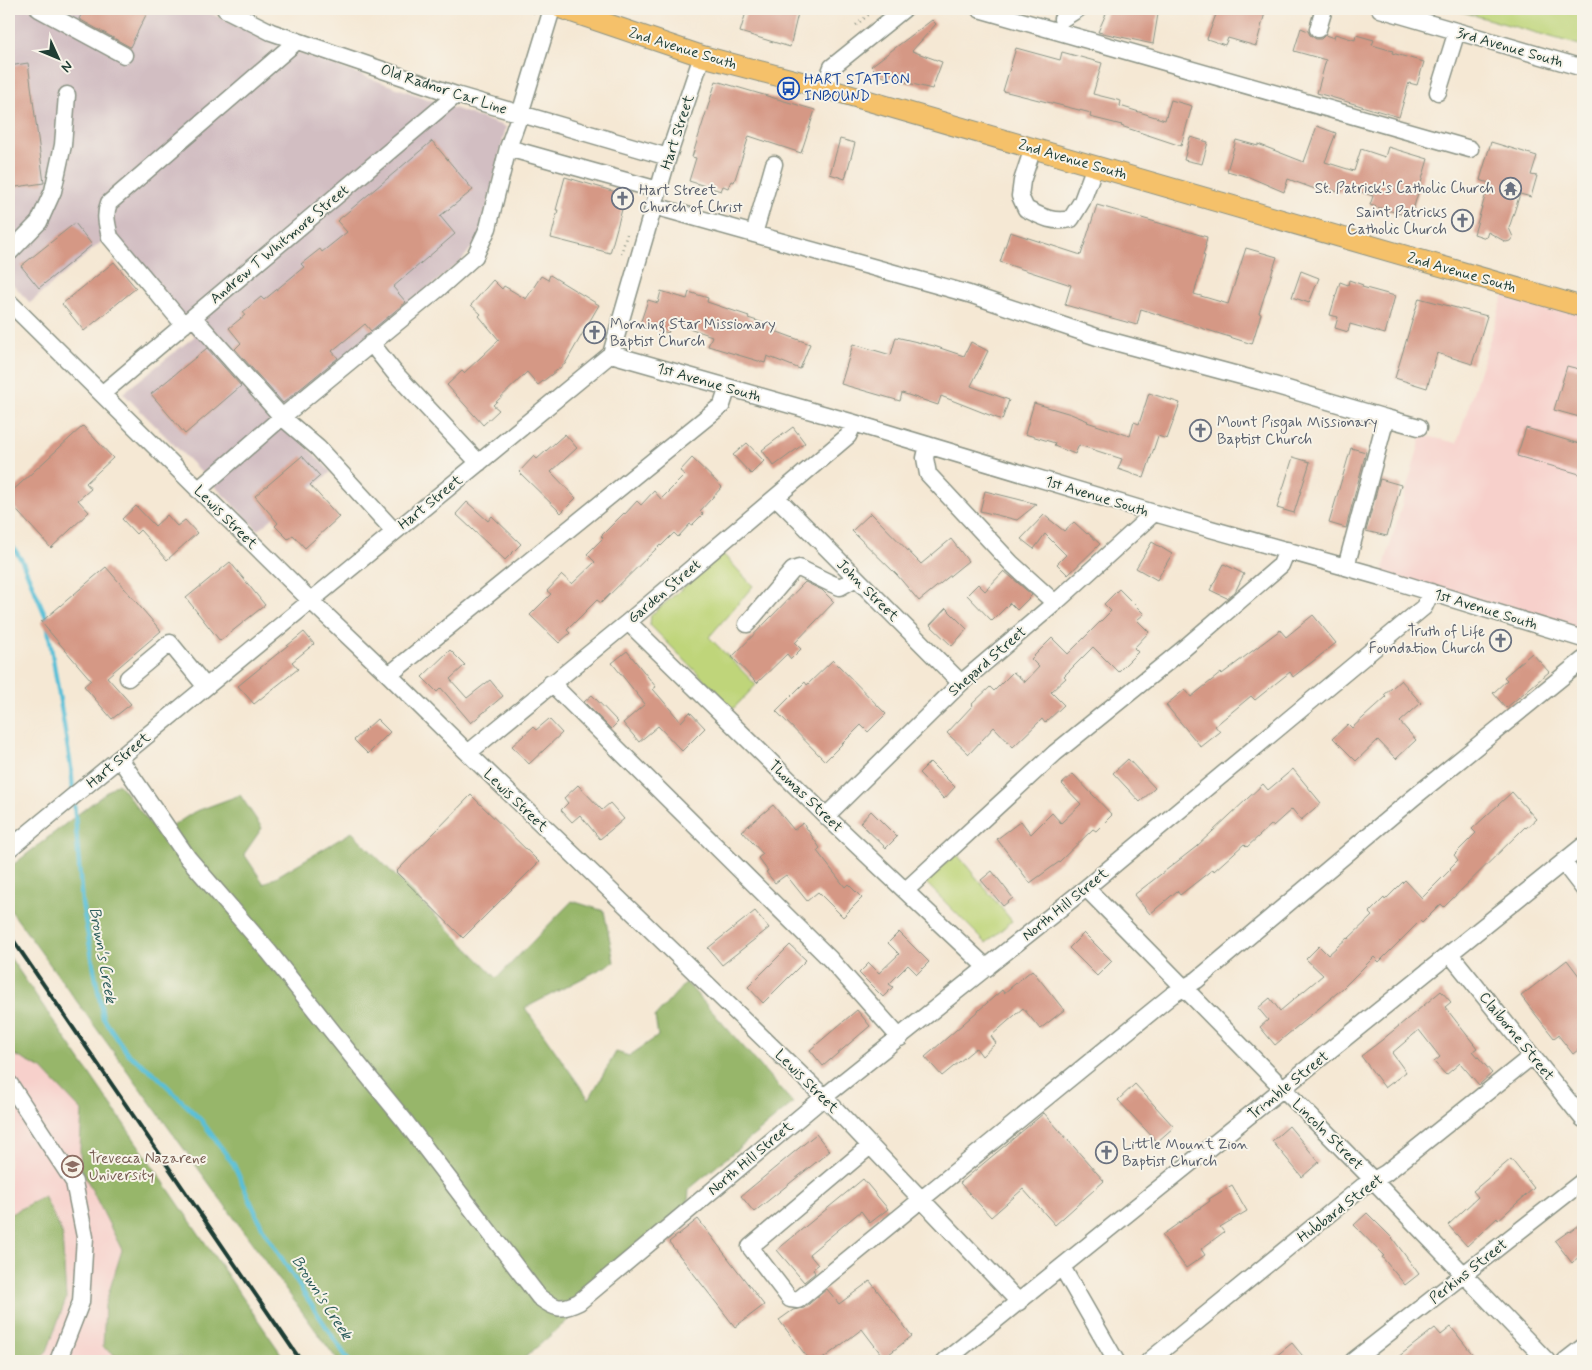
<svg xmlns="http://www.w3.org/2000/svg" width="1592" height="1370" font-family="Mynerve,sans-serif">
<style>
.built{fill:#f7d0cb}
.industrial{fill:#d2bec2}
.green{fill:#bfd57a;stroke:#6f8957}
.forest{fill:#97b66a;stroke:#5b7a4f}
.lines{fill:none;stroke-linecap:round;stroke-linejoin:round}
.stream{stroke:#5ac0d7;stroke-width:4.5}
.building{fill:#d59885}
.minor-casing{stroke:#8a9284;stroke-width:19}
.major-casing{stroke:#8a9284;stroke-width:22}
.path{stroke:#8a9284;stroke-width:2.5;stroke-dasharray:1 4;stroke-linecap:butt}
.minor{stroke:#fff;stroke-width:16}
.major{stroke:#f5c16b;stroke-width:20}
.rail{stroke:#1f3d34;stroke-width:4}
.labels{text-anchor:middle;stroke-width:4;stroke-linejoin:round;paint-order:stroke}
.street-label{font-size:15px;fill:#1f3d34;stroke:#f7f3e8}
.transit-label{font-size:15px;fill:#164399;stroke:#f7f3e8;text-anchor:start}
.worship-label{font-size:15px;fill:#5b616d;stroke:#f7f3e8;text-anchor:start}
.education-label{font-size:15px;fill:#785e54;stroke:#f7f3e8;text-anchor:start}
.water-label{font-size:16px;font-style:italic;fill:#2e5e5d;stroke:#f7f3e8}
</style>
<rect width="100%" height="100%" fill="#f7f3e8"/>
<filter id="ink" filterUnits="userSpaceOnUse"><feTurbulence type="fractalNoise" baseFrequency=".02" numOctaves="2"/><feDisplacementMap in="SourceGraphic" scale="10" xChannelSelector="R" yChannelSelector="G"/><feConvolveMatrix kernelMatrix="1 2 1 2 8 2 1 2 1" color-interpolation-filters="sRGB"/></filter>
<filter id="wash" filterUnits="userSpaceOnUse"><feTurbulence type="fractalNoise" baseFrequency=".0096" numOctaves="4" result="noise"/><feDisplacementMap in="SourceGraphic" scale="20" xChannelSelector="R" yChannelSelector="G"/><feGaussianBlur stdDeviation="1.12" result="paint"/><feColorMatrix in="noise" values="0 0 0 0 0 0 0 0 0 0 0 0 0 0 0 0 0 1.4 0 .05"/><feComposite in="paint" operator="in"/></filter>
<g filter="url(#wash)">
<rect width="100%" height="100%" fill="#f5e8d4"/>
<path class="built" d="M1507 285 1583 307V639L1381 577 1422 435 1457 443Z
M9 972 266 1361H9Z"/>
<path class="industrial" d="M9 9H201L297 52 506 127 480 237 461 261 276 415 331 472 258 530 123 393 195 336 106 238 30 303 9 280Z"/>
<path class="green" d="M1452 9H1583V46Z
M723 554 753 586 709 637 756 685 733 709 650 625 651 615Z
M956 853 1012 921 986 943 925 882Z"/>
<path class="forest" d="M118 783 159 835 194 812 240 795 262 828 244 854 264 884 352 832 497 978 572 901 604 911 614 962 525 1008 589 1099 616 1052 629 1056 658 1036 655 1017 686 982 793 1103 689 1189 687 1216 521 1361H338L9 908V868Z
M9 956 286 1361H182L180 1357 140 1361H123L103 1347 105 1305 122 1250 81 1168 80 1149 82 1111 42 1069 9 1052Z
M44 1196 62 1233 66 1299 47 1351 37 1361H9V1215Z"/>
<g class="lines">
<path class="stream" d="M9 541 22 561 46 617 71 767 73 791
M74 802 82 903 103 1018 128 1054 155 1074 201 1120 234 1165 263 1229 305 1295 349 1361"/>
</g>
<g id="blocks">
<path class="building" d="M84 9H149L130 47 79 19Z
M747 9H799L790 47 740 32Z
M1108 9H1137L1158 14 1153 44 1098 32Z
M1218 9H1266L1256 46 1228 38 1225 45 1207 39Z
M932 20 936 24 912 51 942 62 932 89 881 76 871 66Z
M1301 28 1308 31 1310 35 1316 39H1321L1325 35 1334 38 1335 34 1355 40 1356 35 1374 40 1372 45 1393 51 1392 53 1424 62 1417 85 1409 83 1399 117 1317 93 1326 60 1294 51Z
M1016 48 1060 60 1062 52 1102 63 1093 94 1121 101 1120 106 1165 120 1171 100 1192 106 1181 146 1121 126 1122 125 1090 117 1091 113 1003 91Z
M28 63 44 183 9 188V66Z
M716 81 815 110 801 153 749 136 734 182 731 181 728 188 723 186 721 191 689 181 696 158 692 157Z
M1317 126 1336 133 1325 162 1354 171 1361 149 1385 157 1388 147 1428 159 1411 217 1370 205 1373 196 1343 186 1341 193 1317 185 1315 189 1288 179 1284 192 1249 177 1227 171 1236 140 1258 146V144L1304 162Z
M1190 137 1208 142 1202 164 1184 160Z
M840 139 855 143 845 179 830 174Z
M432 141 473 190 440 216 455 234 393 287 406 302 371 331 365 324 332 351 338 358 283 403 235 349 241 343 229 328 245 315 243 312 261 297 264 300 304 267 301 264 320 249 322 252 347 232 337 221Z
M1491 142 1537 156 1531 175 1537 176 1531 197 1520 194 1509 228 1513 237 1510 241 1506 242 1488 232 1486 238 1474 234 1489 183 1480 180Z
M565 177 626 195 610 253 551 238 558 210H556Z
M1097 205 1207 237 1205 246H1206L1203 255 1205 256 1194 294 1228 304 1246 248 1277 257 1259 313 1261 314 1252 344 1141 309 1137 325 1065 305 1071 285 1000 262 1010 232 1081 255Z
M75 223 92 245 39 288 21 266Z
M114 262 136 288 84 331 62 304Z
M1301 271 1319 278 1309 303 1292 297Z
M550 275 599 305 565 364 538 385 527 372 493 405 499 410 483 425 447 385 462 371 464 373 499 340 479 316 481 314 471 305 493 280 502 289 504 286 526 299 541 276 548 280Z
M1349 280 1363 285 1362 287 1395 296 1385 334 1350 324 1348 332 1335 328 1338 317 1330 315 1340 282 1348 285Z
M661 291 687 299 689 292 708 298 707 302 749 316 748 318 776 327 775 331 810 344 800 369 767 356 765 363 708 346 712 336 672 322 668 333 640 324 648 300 658 303Z
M1419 298 1487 316 1472 364 1437 353 1427 388 1395 378Z
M896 337 934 346 964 356 971 342 988 351 971 386 1009 400 1002 420 941 396 938 405 902 393 900 401 841 384 853 344 891 355Z
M207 348 241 386 185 434 151 394Z
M1567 366 1583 370V418L1554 410Z
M1149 393 1180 403 1167 439 1158 436 1144 478 1118 469 1122 459 1079 445 1075 454 1054 446 1055 443 1025 434 1034 403 1071 414 1088 421 1087 422 1130 436 1134 422 1139 424Z
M83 426 113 458 86 483 91 489 78 500 89 512 51 548 9 502V494Z
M793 427 805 443 774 466 762 450Z
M1526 428 1583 445V475L1517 456Z
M565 434 577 448 551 472 576 498 561 513 519 472 534 456 537 459Z
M747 443 764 461 751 474 733 455Z
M1351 448 1366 452 1346 528 1329 523Z
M302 456 320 476 310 485 339 517 305 548 293 535 288 539 275 526 278 523 255 496Z
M1293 457 1310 462 1294 513 1277 508Z
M692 458 722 487 700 511 703 514 692 525 690 524 678 537 674 533 661 546 660 545 601 603 597 600 567 630 570 633 559 643 530 615 551 594 547 591 562 575 572 584 595 562 587 554 603 538 601 536 624 513 625 514 637 501 641 505 654 491 661 499 685 475 680 471Z
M1380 479 1401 485 1387 536 1366 531Z
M985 491 1037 504 1017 520 980 511Z
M467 502 488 521 492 516 521 544 505 560 456 514Z
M136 506 155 526 167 515 177 526 185 520 197 533 167 560 140 530 136 534 122 519Z
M871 513 921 564 951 539 968 561 919 601 897 575 852 531Z
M1044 515 1064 531 1074 522 1087 534 1088 533 1100 544 1068 575 1057 564 1066 555 1045 534 1034 549 1021 539Z
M1152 542 1172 554 1157 580 1136 568Z
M230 562 265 605 220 641 186 598Z
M1224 564 1244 574 1235 592 1227 598 1210 590Z
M106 567 161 631 107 677 131 704 112 719 84 686 91 680 41 622Z
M1004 571 1032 595 1017 610 1010 603 992 621 967 595 978 584 985 591Z
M805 582 822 590 834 602 795 643 801 649 791 659 787 654 757 683 732 657Z
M1119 589 1144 614 1137 620 1149 632 1134 648 1138 652 1118 672 1093 647 1064 676 1066 678 1051 692 1064 705 1045 723 1042 719 1013 747 994 727 969 754 947 733 973 705 972 704 990 687 994 691 1013 672 1025 682 1039 667 1031 659 1052 638 1068 654 1111 611 1104 604Z
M946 608 967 629 952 646 930 625Z
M1313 615 1336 643 1293 677 1290 672 1255 700 1251 696 1215 726 1220 732 1201 747 1166 705 1185 689 1191 697 1221 673 1222 674 1280 630 1286 637Z
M304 632 314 644 292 662 298 669 254 704 238 686Z
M450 650 465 665 450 679 467 698 490 680 503 696 471 723 441 688 437 692 422 677Z
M627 651 656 687 653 689 681 722 690 712 705 728 682 751 658 726 639 742 623 723 645 704 612 663Z
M1532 653 1549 672 1506 708 1493 693 1507 680 1504 677Z
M833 660 886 714 868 732 861 725 825 761 776 711 805 682 807 685Z
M1401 680 1421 703 1400 722 1416 740 1396 759 1378 740 1356 761 1333 738 1348 724 1352 728 1386 697 1384 695Z
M592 695 618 722 611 729 584 702Z
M377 719 390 732 368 754 354 740Z
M549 719 562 733 529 764 512 746 533 727 536 730Z
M1128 759 1155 788 1140 802 1113 773Z
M930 762 955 787 944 799 919 773Z
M1293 769 1321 803 1301 820 1292 809 1273 826 1271 825 1247 847 1244 844 1214 871 1213 869 1180 895 1177 891 1150 914 1134 895 1196 847 1263 784 1268 790Z
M1073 774 1112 815 1096 831 1093 829 1059 862 1030 883 997 839 1021 821 1031 834 1052 813 1061 823 1081 804 1062 784Z
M578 785 602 810 610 803 624 819 600 839 580 815 572 822 561 810 568 803 564 798Z
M1512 792 1536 819 1526 828 1525 827 1444 907 1441 904 1422 923 1420 921 1379 962 1374 957 1343 988 1275 1045 1260 1027 1268 1020 1258 1008 1270 998 1280 1011 1323 975 1306 959 1319 946 1328 955 1347 938 1348 939 1372 916 1369 913 1384 898 1385 900 1405 880 1422 898 1451 869 1450 868 1458 860 1454 855 1476 833 1472 829Z
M471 795 539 862 463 938 396 872Z
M773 805 794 830 803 823 820 848 817 851 845 887 848 884 862 898 843 917 818 892 807 901 786 875 775 883 766 872 768 871 758 858 763 854 742 831Z
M871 811 897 837 886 848 860 823Z
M992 871 1013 898 1003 906 981 880Z
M755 911 769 928 722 965 708 948Z
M899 932 929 962 917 974 908 965 889 984 893 987 883 997 859 973 869 963 879 973 899 954 888 943Z
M1084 933 1112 961 1097 976 1069 948Z
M790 945 806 960 763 1003 748 987Z
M1567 960 1583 981V1046L1573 1054 1558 1035 1554 1038 1521 996Z
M1032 970 1064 1010 1040 1029 1023 1008 991 1036 996 1043 982 1056 976 1048 942 1076 925 1057 1002 990 1004 993Z
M1441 991 1451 1002 1445 1007 1477 1048 1473 1051 1492 1073 1479 1085 1460 1063 1446 1075 1434 1062 1440 1057 1419 1030 1392 1053 1406 1072 1385 1088 1361 1056 1382 1040Z
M857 1010 870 1026 823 1066 810 1050Z
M1135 1084 1174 1127 1157 1142 1118 1100Z
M1044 1113 1104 1181 1055 1225 1023 1189 991 1217 960 1183Z
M1289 1126 1319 1162 1302 1177 1272 1141Z
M816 1134 830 1151 754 1212 741 1196Z
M1511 1159 1534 1188 1498 1220 1497 1218 1467 1246 1448 1225 1478 1197 1473 1191Z
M863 1179 888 1209 870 1223 861 1211 809 1254 818 1265 813 1269 815 1273 804 1282 777 1250Z
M1232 1185 1247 1211 1220 1227 1224 1232 1201 1249 1205 1255 1186 1268 1162 1235 1210 1201 1209 1199Z
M1367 1213 1393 1239 1419 1274 1405 1285 1382 1257 1384 1256 1354 1225Z
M698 1219 764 1305 735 1327 669 1242Z
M1583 1222V1253L1572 1263 1555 1241 1569 1231 1570 1232Z
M870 1281 912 1336 884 1358 862 1329 820 1361H810L779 1320 793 1310 804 1308 827 1289 839 1304Z
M1451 1327 1478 1361H1393L1435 1328 1441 1335Z
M1292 1343 1307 1361H1270Z"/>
</g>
</g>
<g filter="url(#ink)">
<use href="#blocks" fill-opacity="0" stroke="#8a9284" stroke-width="1"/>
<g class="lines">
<defs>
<path id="minor" d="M39 9 124 55
M225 9 271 32 456 95 668 157
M979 9 1470 149
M1380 9 1583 68
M1062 19 1078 9
M1318 29 1324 9
M824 88 832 67 904 9
M1438 92 1457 31
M508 148 658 190
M1033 148 1022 181 1020 196 1026 209C1042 217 1053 223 1071 219L1082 201 1095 166
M654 206 969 294 1100 338 1260 381 1386 418 1346 567
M754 234 774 164
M9 253 39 222 53 191 63 145 67 95
M9 302 311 601 389 675 468 753 824 1097 1019 1302
M193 317 282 417 318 448 394 531
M184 325 110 237C107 224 104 215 109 203L297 41
M371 343 394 372 479 463
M611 354 854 423 1154 513 1381 577 1583 639
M103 393 456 95
M1386 418 1419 427
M928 445 925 458 928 474 1011 563 1055 603
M198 490 282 417 438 289 475 256 488 228 508 148 520 114 552 9
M776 497 961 683
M628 622 826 816 987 968
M747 624 793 570 799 568 830 583 840 587 856 578
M389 675 722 405 728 387
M128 678 170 643 206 687
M551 683 830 959 900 1038
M468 753 628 622 848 436 854 423
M120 759 188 858 269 952 359 1065 404 1120 539 1297C555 1309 561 1311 579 1302L824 1097 1086 888 1424 607 1431 592
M826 816 961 683 1055 603 1154 513
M9 849 611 354 668 157 702 56
M1563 862 1583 888
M1086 888 1373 1180 1547 1361
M906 890 1055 753 1181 651 1281 565 1287 550
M1450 954 1583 1119
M9 1083 74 1182 85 1237 81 1302 58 1361
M870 1146 750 1247 790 1299 798 1300 1172 995 1197 980 1413 798 1583 660
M1062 1267 1116 1361
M945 1361 1583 846
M1149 1361 1362 1187 1386 1173 1532 1056
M1353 1361 1583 1181
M1565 1361 1583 1347"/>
<path id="major" d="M563 9 702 56 824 88 1583 307"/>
</defs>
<use href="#minor" class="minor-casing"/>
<use href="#major" class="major-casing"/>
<path class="path" d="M524 9 536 13
M856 25 876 9
M621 254 627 234"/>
<use href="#minor" class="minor"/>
<use href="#major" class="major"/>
<path class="rail" d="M9 934 301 1361"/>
</g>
</g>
<defs>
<symbol id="bus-ring" viewBox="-11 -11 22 22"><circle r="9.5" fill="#f7f3e8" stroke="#1a4fb4" stroke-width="1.5"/><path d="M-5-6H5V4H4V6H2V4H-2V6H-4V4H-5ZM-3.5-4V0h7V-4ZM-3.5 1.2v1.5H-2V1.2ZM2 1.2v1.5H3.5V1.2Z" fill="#1a4fb4"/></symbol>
<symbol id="temple-ring" viewBox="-11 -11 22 22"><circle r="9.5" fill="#f7f3e8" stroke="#6b7280" stroke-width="1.5"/><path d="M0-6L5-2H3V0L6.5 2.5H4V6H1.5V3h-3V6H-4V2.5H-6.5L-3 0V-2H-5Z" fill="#6b7280"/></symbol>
<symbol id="church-ring" viewBox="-11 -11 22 22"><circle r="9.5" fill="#f7f3e8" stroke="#6b7280" stroke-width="1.5"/><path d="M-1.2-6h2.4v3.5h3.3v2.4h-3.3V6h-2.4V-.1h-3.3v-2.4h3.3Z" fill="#6b7280"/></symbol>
<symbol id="university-ring" viewBox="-11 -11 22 22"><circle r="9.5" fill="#f7f3e8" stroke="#8d6e63" stroke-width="1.5"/><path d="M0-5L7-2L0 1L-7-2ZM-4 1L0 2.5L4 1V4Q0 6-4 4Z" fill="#8d6e63"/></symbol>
</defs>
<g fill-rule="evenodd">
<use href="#bus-ring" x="776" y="76" width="25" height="25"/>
<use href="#temple-ring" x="1498" y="176" width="25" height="25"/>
<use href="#church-ring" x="610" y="186" width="25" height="25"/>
<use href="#church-ring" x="1450" y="208" width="25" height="25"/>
<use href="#church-ring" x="582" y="320" width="25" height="25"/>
<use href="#church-ring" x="1188" y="418" width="25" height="25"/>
<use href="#church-ring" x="1488" y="628" width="25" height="25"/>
<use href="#church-ring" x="1094" y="1140" width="25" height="25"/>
<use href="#university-ring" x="60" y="1154" width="25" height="25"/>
</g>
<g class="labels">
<g class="street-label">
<text transform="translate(1510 47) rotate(16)" y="5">3rd Avenue South</text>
<text transform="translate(683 48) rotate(17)" y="5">2nd Avenue South</text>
<text transform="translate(444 89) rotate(18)" y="5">Old Radnor Car Line</text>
<text transform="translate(677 132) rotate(-72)" y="5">Hart Street</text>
<text transform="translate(1073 159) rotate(16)" y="5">2nd Avenue South</text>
<text transform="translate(279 244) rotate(-40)" y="5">Andrew T Whitmore Street</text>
<text transform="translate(1462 272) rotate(16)" y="5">2nd Avenue South</text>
<text transform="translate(709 382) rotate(16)" y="5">1st Avenue South</text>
<text transform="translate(1097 496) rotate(17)" y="5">1st Avenue South</text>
<text transform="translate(430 502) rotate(-39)" y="5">Hart Street</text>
<text transform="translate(226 517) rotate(45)" y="5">Lewis Street</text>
<text transform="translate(868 590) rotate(45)" y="5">John Street</text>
<text transform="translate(664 591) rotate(-40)" y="5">Garden Street</text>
<text transform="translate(1486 609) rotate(17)" y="5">1st Avenue South</text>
<text transform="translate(987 661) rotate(-41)" y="5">Shepard Street</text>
<text transform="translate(118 760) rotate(-40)" y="5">Hart Street</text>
<text transform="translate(806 796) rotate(44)" y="5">Thomas Street</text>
<text transform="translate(516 800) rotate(44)" y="5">Lewis Street</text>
<text transform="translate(1065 904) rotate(-39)" y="5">North Hill Street</text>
<text transform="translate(1517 1036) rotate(51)" y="5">Claiborne Street</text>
<text transform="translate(807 1081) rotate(45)" y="5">Lewis Street</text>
<text transform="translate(1288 1085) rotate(-39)" y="5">Trimble Street</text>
<text transform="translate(1328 1134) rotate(45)" y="5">Lincoln Street</text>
<text transform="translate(750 1158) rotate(-40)" y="5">North Hill Street</text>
<text transform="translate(1340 1208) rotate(-37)" y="5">Hubbard Street</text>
<text transform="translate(1468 1271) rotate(-38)" y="5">Perkins Street</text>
</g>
<g class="transit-label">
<text x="804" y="84">HART STATION<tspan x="804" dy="17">INBOUND</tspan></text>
</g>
<g class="worship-label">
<text x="1494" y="193" text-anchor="end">St. Patrick's Catholic Church</text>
<text x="639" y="195">Hart Street<tspan x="639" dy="17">Church of Christ</tspan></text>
<text x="1447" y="217" text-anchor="end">Saint Patricks<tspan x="1447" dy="17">Catholic Church</tspan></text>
<text x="610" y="329">Morning Star Missionary<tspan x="610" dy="17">Baptist Church</tspan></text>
<text x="1217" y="427">Mount Pisgah Missionary<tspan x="1217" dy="17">Baptist Church</tspan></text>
<text x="1485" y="636" text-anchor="end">Truth of Life<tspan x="1485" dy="17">Foundation Church</tspan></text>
<text x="1122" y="1149">Little Mount Zion<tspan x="1122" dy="17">Baptist Church</tspan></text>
</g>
<g class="education-label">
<text x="89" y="1163">Trevecca Nazarene<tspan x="89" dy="17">University</tspan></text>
</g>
<g class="water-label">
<text transform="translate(104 955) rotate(80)" y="6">Brown's Creek</text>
<text transform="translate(323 1297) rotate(57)" y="6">Brown's Creek</text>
</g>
</g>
<rect width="1592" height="1370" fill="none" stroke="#f7f3e8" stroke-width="30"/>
<g transform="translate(58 58) rotate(134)" stroke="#f7f3e8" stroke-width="4" paint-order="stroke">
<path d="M0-4L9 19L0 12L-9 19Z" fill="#1f3d34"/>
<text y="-8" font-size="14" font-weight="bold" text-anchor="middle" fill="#1f3d34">N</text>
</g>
</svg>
